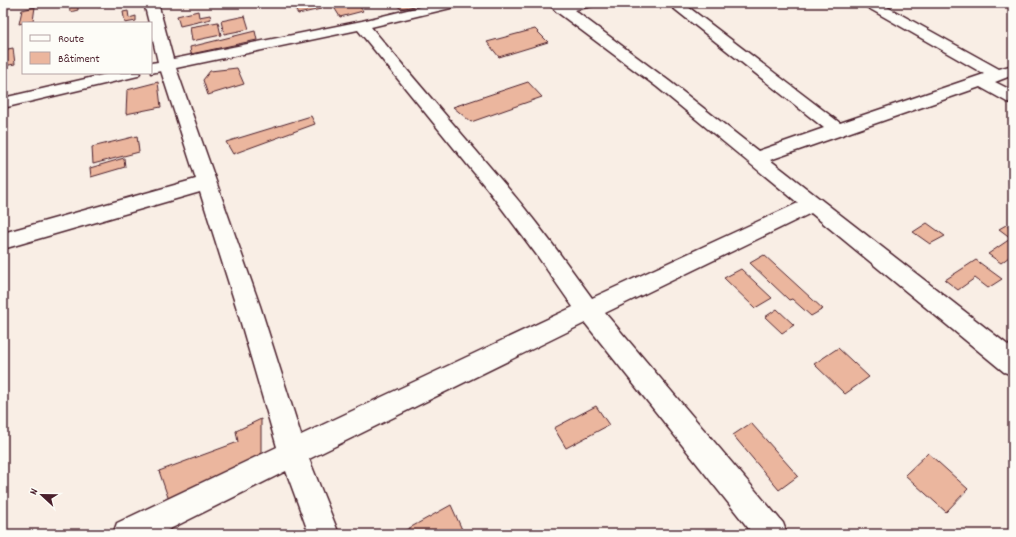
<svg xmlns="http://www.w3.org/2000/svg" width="1016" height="537" font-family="Dekko,sans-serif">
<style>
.building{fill:#ebb69e;stroke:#4a1f2b}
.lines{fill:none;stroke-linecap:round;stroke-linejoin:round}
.street-casing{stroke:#4a1f2b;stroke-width:3}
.street{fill:#fdfcf7;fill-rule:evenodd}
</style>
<rect width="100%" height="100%" fill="#f9eee5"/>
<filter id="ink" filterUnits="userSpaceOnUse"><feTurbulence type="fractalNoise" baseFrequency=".025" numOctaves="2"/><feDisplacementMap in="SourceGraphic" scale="8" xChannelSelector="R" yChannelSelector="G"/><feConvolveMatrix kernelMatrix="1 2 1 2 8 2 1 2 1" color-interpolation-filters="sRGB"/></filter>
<g filter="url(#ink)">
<path class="building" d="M69 3H78V10L70 12Z
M115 3V4L98 7V4Z
M291 3H316L321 9 298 14Z
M336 3H357L363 11 340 17 332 4Z
M394 3H411L414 6 401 9Z
M35 7 33 21 19 24 22 10Z
M128 11 129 18 136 16V21L125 23 123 12Z
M198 11 199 17 210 15 211 19 180 26 177 16Z
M245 16 249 29 224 34 221 21Z
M218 22 221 35 192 41 190 27Z
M535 29 548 42 499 57 487 42Z
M255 31 257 40 191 54 190 47Z
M13 48 15 64 3 66V50Z
M237 68 244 84 208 95 203 80 210 71Z
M158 82 161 107 126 114 127 90Z
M528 82 542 97 471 122 453 107Z
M311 116 315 124 233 154 226 142Z
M137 136 139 152 93 164 92 147Z
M124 158 125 167 91 177 90 168Z
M927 223 945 236 930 244 913 232Z
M1006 225 1013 229V236L1011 238 999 229Z
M1010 239 1013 241V254L1001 263 988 254Z
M764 255 823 309 811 316 792 299 789 300 750 263Z
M976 260 1002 279 988 288 975 278 958 290 945 280Z
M741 269 772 298 755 308 724 278Z
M777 309 794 325 782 333 765 317Z
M838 348 869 377 845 394 814 364Z
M596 406 609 425 566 448 554 428Z
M261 419V455L170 503 159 471 238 442 236 431Z
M751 423 798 476 779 490 733 435Z
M928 453 968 489 946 512 905 475Z
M451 505 464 534H406L404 531Z"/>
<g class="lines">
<defs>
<path id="street" d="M144 3H158L173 59 362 21 436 3H461L459 6 371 27C414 79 458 129 501 180 534 218 563 258 592 298L798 203 657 87 557 12 548 3H594L592 6 574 10 669 81 758 151 824 128 667 3H683L840 123 984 74 865 6 863 3H880L999 69 1013 65V75L995 82 1013 91V103L1007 102 980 87 770 160 1013 349V375L1004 372 811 213 605 313 783 523 787 534H753L585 323 309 459 339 534H309L286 471 160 534H113L117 523 277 447 236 306 200 192 3 249V233L196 179 161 71 151 73V63L158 62 151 32V23H149ZM358 30 488 190 536 254 573 307 301 435 260 306 176 68Z
M111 73H140L138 76 3 108V98Z"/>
</defs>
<use href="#street" class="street-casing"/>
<use href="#street" class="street"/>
</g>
</g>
<rect width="1016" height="537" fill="none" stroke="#fdfcf7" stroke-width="16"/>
<rect x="8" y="8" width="1000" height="521" fill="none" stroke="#4a1f2b" stroke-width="1.5" filter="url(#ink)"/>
<rect x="22" y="22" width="130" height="52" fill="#fdfcf7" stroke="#b5a4a5"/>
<rect x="30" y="35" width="20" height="6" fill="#fdfcf7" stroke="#b5a4a5"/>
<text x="58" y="42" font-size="12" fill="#4a1f2b">Route</text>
<rect x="30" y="52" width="20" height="12" fill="#ebb69e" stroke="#b5a4a5"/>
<text x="58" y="62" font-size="12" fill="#4a1f2b">Bâtiment</text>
<g transform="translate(42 495) rotate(292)" stroke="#fdfcf7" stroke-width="3" paint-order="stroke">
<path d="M0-3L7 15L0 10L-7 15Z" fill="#4a1f2b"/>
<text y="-6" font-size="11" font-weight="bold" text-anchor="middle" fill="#4a1f2b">N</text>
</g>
</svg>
